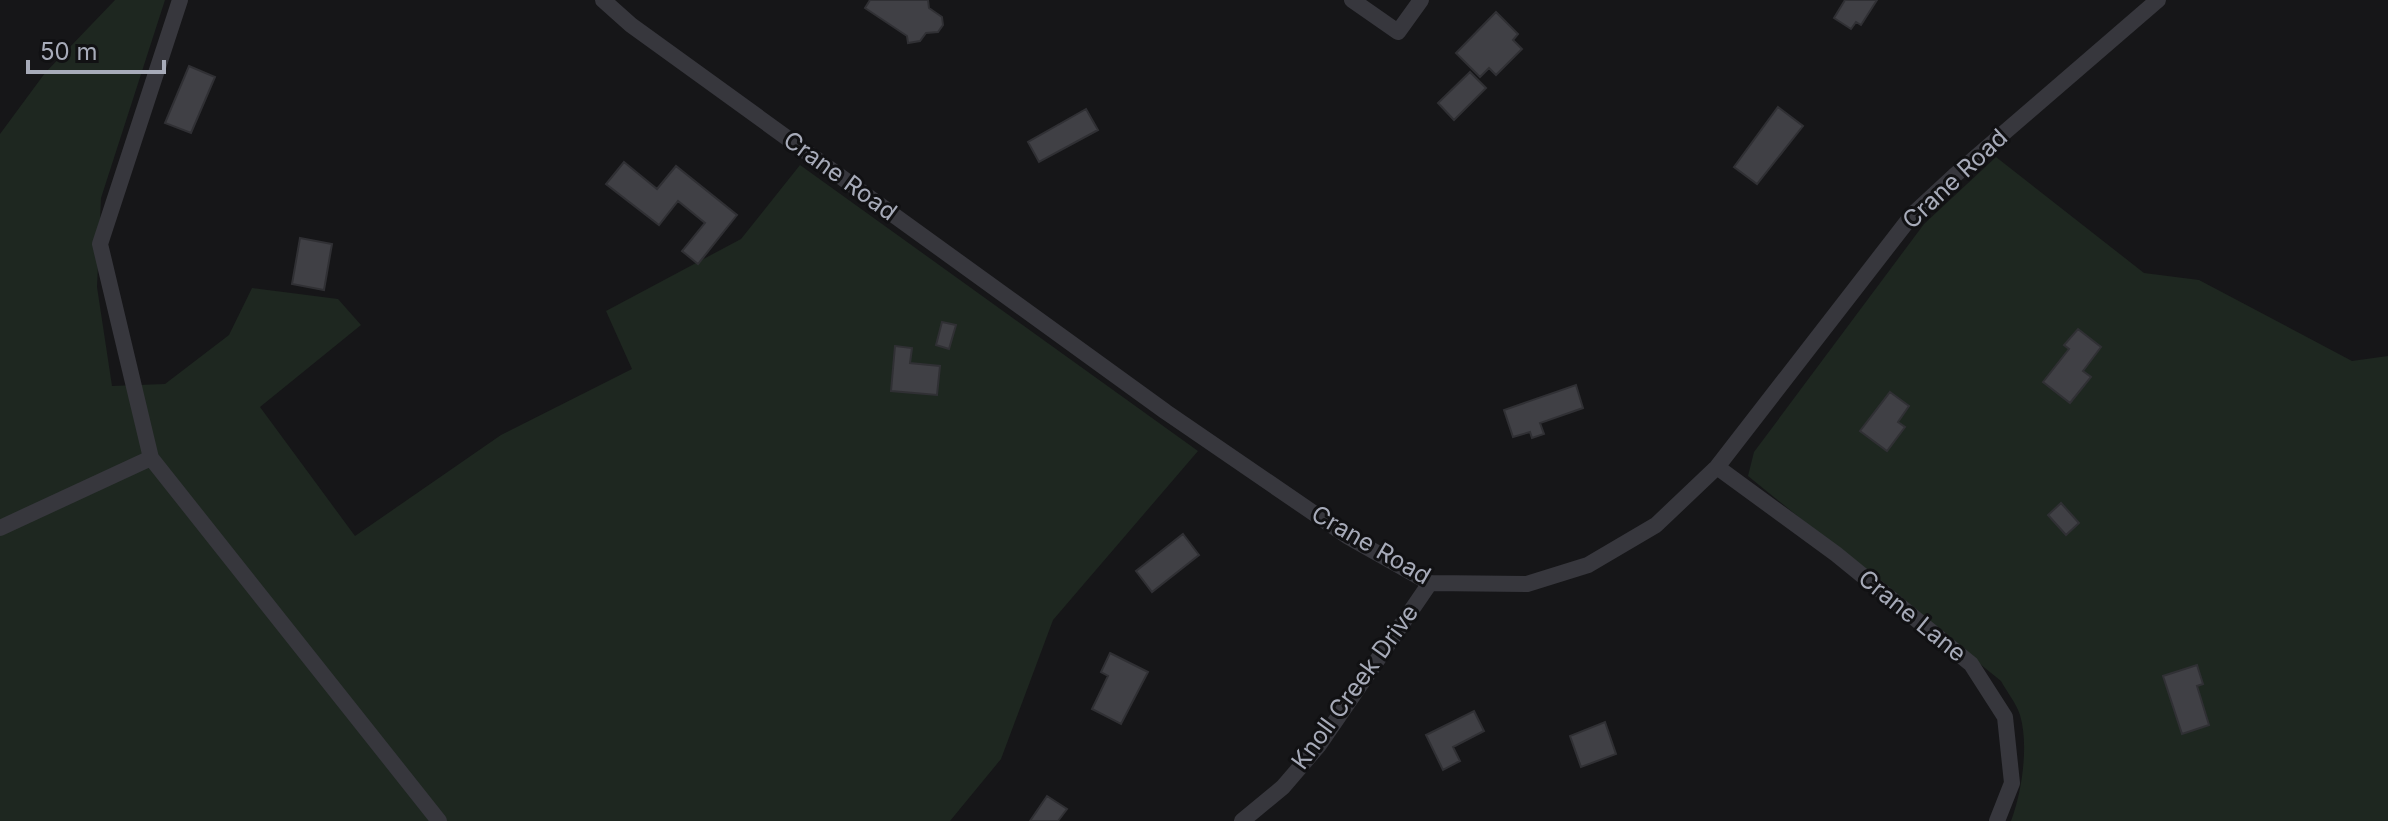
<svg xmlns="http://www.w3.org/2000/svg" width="2388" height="821" font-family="Inter,sans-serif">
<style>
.green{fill:#1e2720}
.building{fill:#404045;stroke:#303034;stroke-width:2}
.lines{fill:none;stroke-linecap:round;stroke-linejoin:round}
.street{stroke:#37373d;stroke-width:16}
.labels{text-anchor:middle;stroke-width:6;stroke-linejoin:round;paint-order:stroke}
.street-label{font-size:24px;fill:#a7abb9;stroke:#111113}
</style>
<rect width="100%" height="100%" fill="#161618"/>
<path class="green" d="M115 0H165L101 198 97 287 112 386 165 384 229 335 252 288 338 299 361 325 260 407 355 536 501 435 632 369 606 311 741 239 800 165 1198 451 1053 620 1001 759 950 821H0V134L45 73Z
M1996 157 2144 273 2199 280 2352 361 2388 356V821H2011C2022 792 2029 745 2020 715 2016 703 2007 692 2001 681L1748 476 1754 452 1924 224Z"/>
<path class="building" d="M870 0H928L929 8 942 17 943 25 938 32 926 33 920 41 908 43 907 36 865 8Z
M1845 0H1877L1861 25 1856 22 1851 29 1834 18Z
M1496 12 1518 34 1513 40 1522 49 1496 75 1489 68 1480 77 1456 53Z
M189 66 215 77 191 133 165 123Z
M1470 72 1486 88 1454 120 1438 103Z
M1778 107 1803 126 1757 184 1734 167Z
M1086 109 1098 130 1039 162 1028 142Z
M624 162 657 189 676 166 737 215 698 264 682 251 705 223 678 201 659 225 606 184Z
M300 238 332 244 324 290 292 284Z
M942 322 956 325 949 349 936 345Z
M2078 329 2101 347 2083 371 2091 377 2070 403 2043 382 2069 349 2064 345Z
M895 346 912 348 910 363 940 366 937 395 891 391Z
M1576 385 1583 408 1540 423 1544 434 1532 438 1530 432 1513 437 1504 410Z
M1890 392 1909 406 1898 422 1905 427 1887 451 1860 431Z
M2061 503 2079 523 2066 535 2048 515Z
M1183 534 1199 555 1152 592 1136 571Z
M1110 653 1148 672 1121 724 1092 709 1108 676 1101 672Z
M2197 665 2203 684 2197 686 2209 725 2182 734 2163 676Z
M1474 711 1484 731 1453 747 1460 761 1443 770 1426 735Z
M1605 722 1616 754 1581 767 1570 736Z
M1047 796 1067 809 1058 821H1030Z"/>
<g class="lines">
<path class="street" d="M180 0 100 244 151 458 439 821
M603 0 631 25 1166 412 1347 536 1430 583 1527 584 1588 565 1656 525 1717 467 1913 214 1954 176 2158 0
M1352 0 1398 32 1421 0
M1717 467 1836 554 1971 664 2005 717 2012 783 1997 821
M0 528 151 458
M1242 821 1283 787 1319 745 1430 583"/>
</g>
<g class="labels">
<g class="street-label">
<text transform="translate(840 176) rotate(36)" y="8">Crane Road</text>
<text transform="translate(1955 179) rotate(-43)" y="8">Crane Road</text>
<text transform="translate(1371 545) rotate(30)" y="8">Crane Road</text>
<text transform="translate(1912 616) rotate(39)" y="8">Crane Lane</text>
<text transform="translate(1355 687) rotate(-54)" y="8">Knoll Creek Drive</text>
</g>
</g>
<path d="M28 60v12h136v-12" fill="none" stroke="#a7abb9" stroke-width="4"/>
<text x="40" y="60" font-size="24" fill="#a7abb9" stroke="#111113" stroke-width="6" paint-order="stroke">50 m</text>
</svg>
